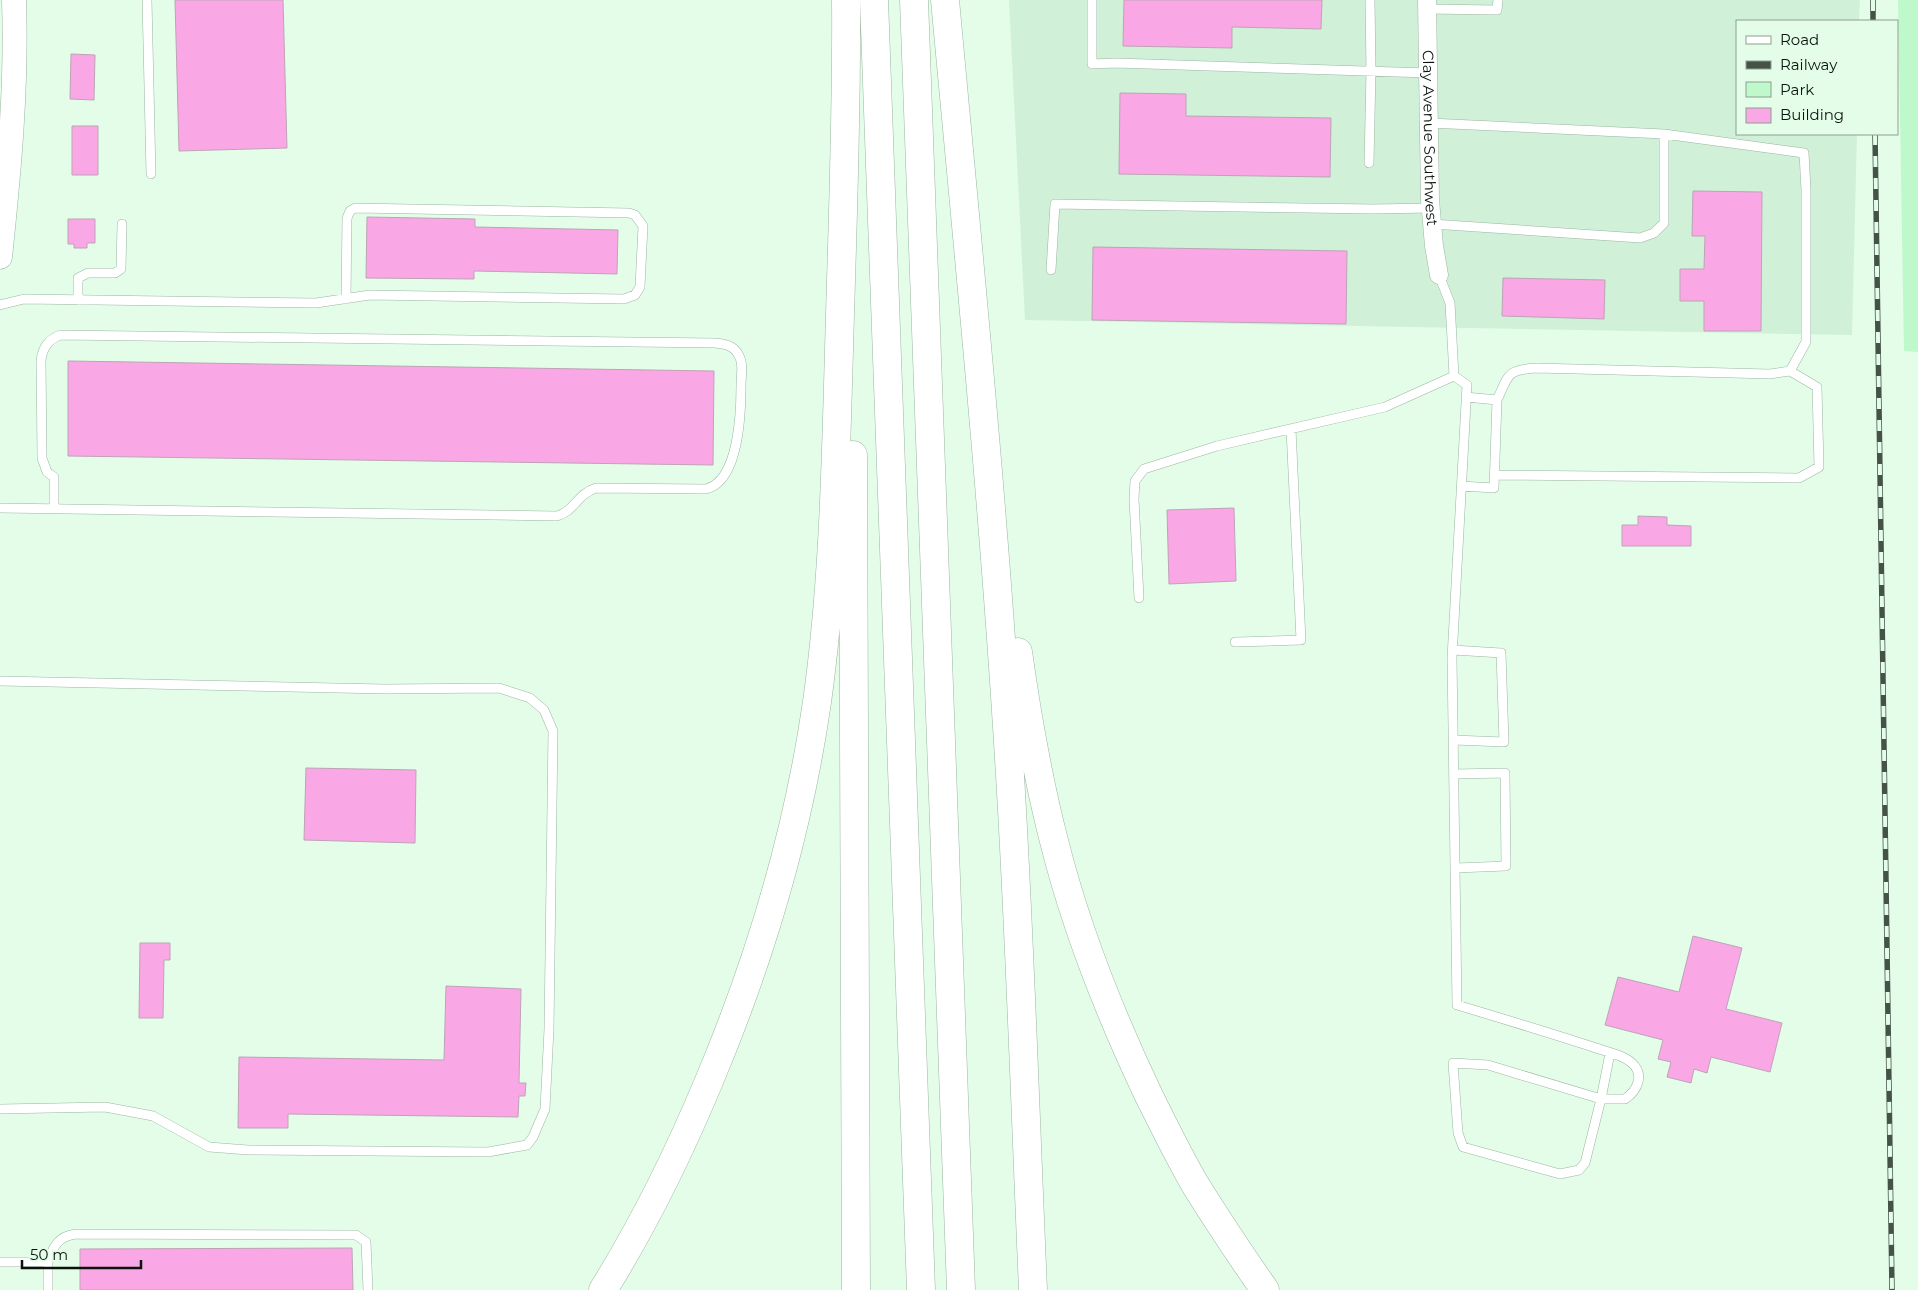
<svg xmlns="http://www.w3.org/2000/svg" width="1918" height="1290" font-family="Montserrat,sans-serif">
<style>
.built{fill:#d0f0d7}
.green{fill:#bff8cb}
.building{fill:#faa8e5;stroke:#bda3b5}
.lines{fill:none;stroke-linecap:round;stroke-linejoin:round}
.lane-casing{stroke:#9cb5a1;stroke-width:10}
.street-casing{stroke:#9cb5a1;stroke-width:19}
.secondary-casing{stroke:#9cb5a1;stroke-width:25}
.highway-casing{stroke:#9cb5a1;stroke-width:29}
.lane{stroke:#fff;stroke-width:9}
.street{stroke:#fff;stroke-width:18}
.secondary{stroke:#fff;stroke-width:24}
.highway{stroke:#fff;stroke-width:28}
.rail-casing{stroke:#445248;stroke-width:5.5}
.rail{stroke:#e3fde8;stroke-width:4;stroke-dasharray:11;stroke-linecap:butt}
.labels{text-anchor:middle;stroke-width:4.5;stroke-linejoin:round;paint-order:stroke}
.street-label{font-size:15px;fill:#0a140d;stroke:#e3fde8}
</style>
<rect width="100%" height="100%" fill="#e3fde8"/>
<path class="built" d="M1009 0H1860L1859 21H1737V134H1857L1852 335 1025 320Z"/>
<path class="green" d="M1898 0H1918V352L1904 351Z"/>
<path class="building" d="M175 0H283L287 148 179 151Z
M1124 0H1322L1321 29 1232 27V48L1123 46Z
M71 54 95 55 94 100 70 99Z
M1120 93 1186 94V116L1331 118 1330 177 1119 174Z
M72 126H98V175H72Z
M1693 191 1762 192 1761 331H1704V301H1680V269H1704L1705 236H1692Z
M367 217 475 219V227L618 230 617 274 474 271V279L366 278Z
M68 219H95V243H87V248H74V244H68Z
M1093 247 1347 251 1346 324 1092 320Z
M1503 278 1605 280 1604 319 1502 316Z
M68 361 714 371 713 465 68 456Z
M1234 508 1236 581 1169 584 1167 510Z
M1638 516 1667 517V525L1691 526V546H1622V525H1638Z
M306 768 416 770 415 843 304 840Z
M1693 936 1742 948 1726 1009 1782 1023 1770 1072 1711 1057 1707 1073 1694 1069 1691 1083 1667 1077 1671 1062 1658 1059 1663 1040 1605 1025 1618 977 1679 992Z
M140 943H170V960H164L163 1018H139Z
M446 986 521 989 519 1083H526L525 1096H519L518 1117 288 1114V1128H238L239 1057 444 1060Z
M352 1248 353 1290H80V1249Z"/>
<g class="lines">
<defs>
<path id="lane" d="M147 0 151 174
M1092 0V64L1116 63 1428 73
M1427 9 1497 10 1498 0
M1429 123 1664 134
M1369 163 1371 71 1370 0
M1432 224 1640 238 1654 233 1664 223V134L1804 153 1806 190V342L1790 371 1770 374 1536 368C1506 370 1509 375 1497 400
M1051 270 1055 204 1373 209 1431 208
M78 300V278L88 273H115L121 269 122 224
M0 305 24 299 316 303 370 295 624 299 635 295 640 287 643 226 635 215 629 213 355 208 350 211 347 218 346 299
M1454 376 1467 385 1452 658 1457 1005C1501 1018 1546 1032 1590 1046 1603 1051 1622 1054 1632 1063 1645 1075 1637 1091 1625 1099H1601L1585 1163 1579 1170 1560 1174 1463 1147 1458 1133 1453 1063 1488 1065 1601 1099 1610 1053
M1495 475 1799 478 1819 467 1817 387 1790 371
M1461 486 1494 488 1497 400 1466 397
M0 508 557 516C575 511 577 494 596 488L706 489C739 481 741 412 741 385 741 375 744 363 738 354 733 345 724 344 715 343L60 335C48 340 43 347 41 360L42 458 47 472 54 477V509
M1139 598 1134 499 1135 481 1144 469 1217 446 1385 407 1454 376 1450 303 1439 275
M1235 642 1301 640 1291 429
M1453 650 1501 653 1504 742 1454 740
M0 681 385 689 499 688 530 698 544 710 553 731 549 1029 545 1109 533 1137 527 1145 488 1152 248 1150 209 1147 153 1116 105 1107 0 1109
M1454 774 1505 773 1506 866 1456 868
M0 1262H48C53 1247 58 1236 76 1234L356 1235 366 1242 368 1290
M48 1262V1290"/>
<g id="street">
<path id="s1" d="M1427 0 1430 200 1434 246 1439 275"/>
</g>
<path id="secondary" d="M0 257C9 171 17 87 14 0"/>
<path id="highway" d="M874 0 921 1290
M914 0 961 1290
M945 0C970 270 997 539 1012 810 1021 970 1026 1130 1033 1290
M853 455 856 1290
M1018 652C1027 716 1038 779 1054 841 1076 929 1110 1014 1149 1096 1164 1126 1179 1157 1196 1186 1218 1221 1241 1256 1265 1290
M603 1290C644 1224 679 1153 709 1081 760 960 798 833 817 702 835 574 836 444 840 315 843 210 847 105 846 0"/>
</defs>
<use href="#lane" class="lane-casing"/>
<use href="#street" class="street-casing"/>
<use href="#secondary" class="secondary-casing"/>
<use href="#highway" class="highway-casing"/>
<use href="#lane" class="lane"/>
<use href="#street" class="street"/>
<use href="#secondary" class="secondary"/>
<use href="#highway" class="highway"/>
<defs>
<path id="rail" d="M1873 0V21
M1875 134 1892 1290"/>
</defs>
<use href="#rail" class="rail-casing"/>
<use href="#rail" class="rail"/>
</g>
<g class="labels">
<g class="street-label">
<text dy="5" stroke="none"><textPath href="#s1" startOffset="138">Clay Avenue Southwest</textPath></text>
</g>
</g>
<rect x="1736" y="20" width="162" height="115" fill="#e3fde8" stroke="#8ca090"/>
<rect x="1746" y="36" width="25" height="8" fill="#ffffff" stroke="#8ca090"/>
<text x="1780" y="45" font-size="15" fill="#0a140d">Road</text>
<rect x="1746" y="61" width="25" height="8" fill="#445248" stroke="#8ca090"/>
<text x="1780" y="70" font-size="15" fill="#0a140d">Railway</text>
<rect x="1746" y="82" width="25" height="15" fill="#bff8cb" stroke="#8ca090"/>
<text x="1780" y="95" font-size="15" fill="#0a140d">Park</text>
<rect x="1746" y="108" width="25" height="15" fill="#faa8e5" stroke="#8ca090"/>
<text x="1780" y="120" font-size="15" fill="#0a140d">Building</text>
<path d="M22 1260v8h119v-8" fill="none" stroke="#0a140d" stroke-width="2.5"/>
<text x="30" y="1260" font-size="15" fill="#0a140d" stroke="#e3fde8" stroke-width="4" paint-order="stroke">50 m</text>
</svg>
